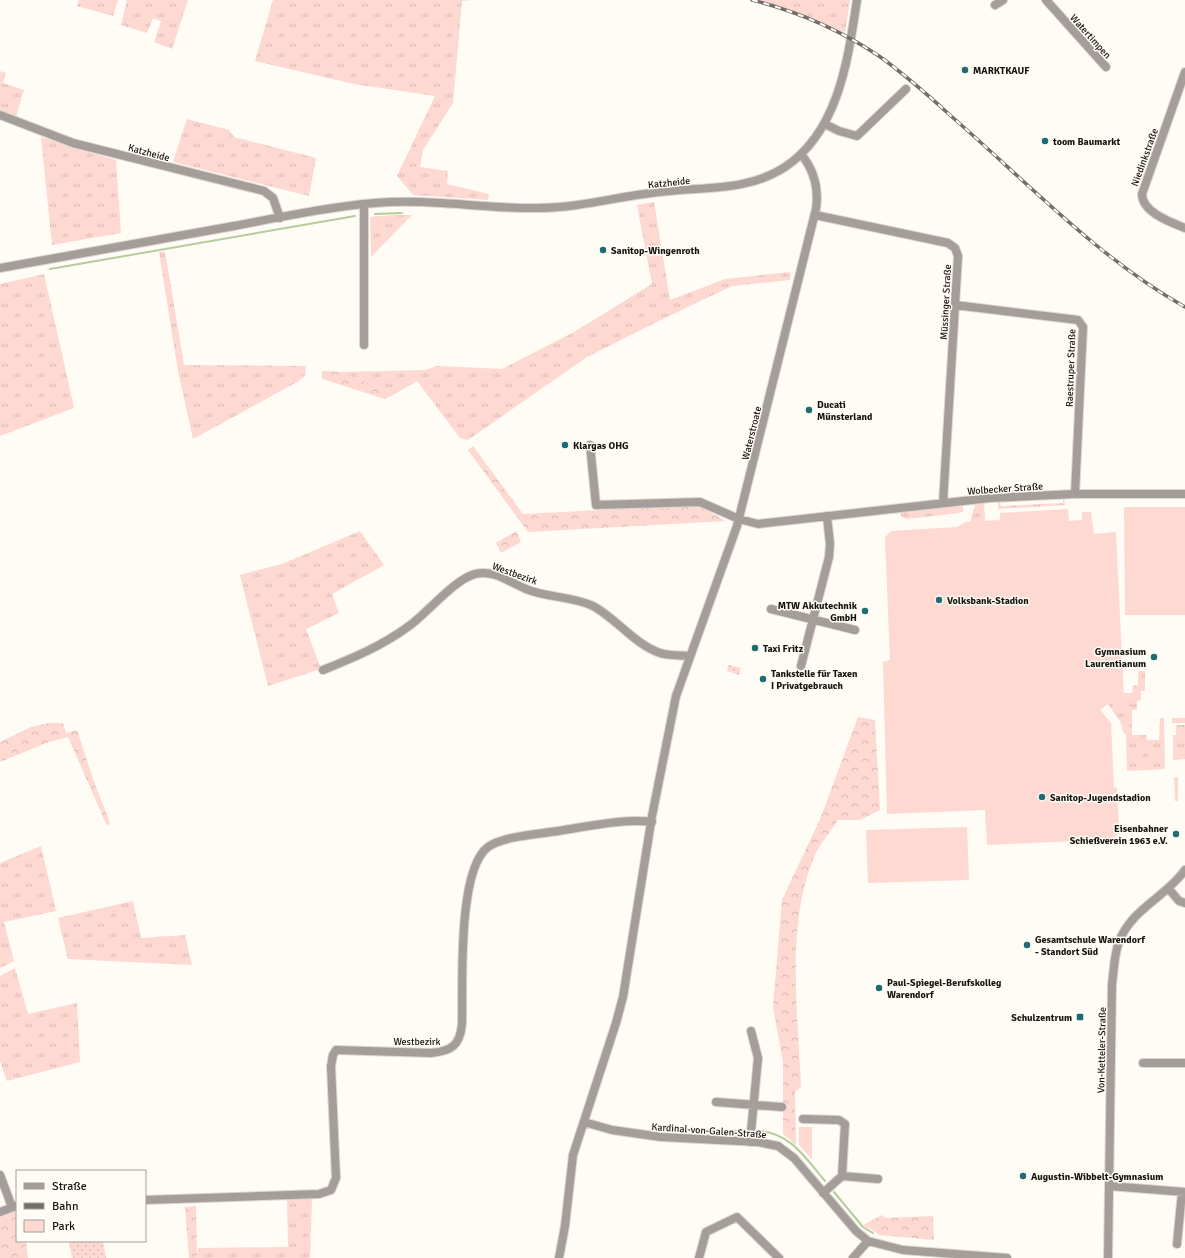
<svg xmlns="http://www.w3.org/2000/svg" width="1185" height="1258" font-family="Signika,sans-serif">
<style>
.grass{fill:url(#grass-tufts)}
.forest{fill:url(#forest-crowns)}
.park{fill:#fed9d1}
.garden{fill:url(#garden-dots)}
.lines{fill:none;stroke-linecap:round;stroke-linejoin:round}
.stream{stroke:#b4cd9d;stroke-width:2}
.minor-casing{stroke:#dad6d0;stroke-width:10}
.minor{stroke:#a49d99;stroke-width:8}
.rail-casing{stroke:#726e69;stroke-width:3.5}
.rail{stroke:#fffbf5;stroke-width:2;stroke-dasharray:6;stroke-linecap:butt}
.poi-dot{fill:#1f6b72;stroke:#fffbf5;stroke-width:1.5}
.labels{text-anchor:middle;stroke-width:3;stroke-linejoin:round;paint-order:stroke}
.street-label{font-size:10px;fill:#181510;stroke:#fffbf5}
.poi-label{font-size:10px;font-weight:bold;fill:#181510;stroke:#fffbf5;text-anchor:start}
</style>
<defs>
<pattern id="grass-tufts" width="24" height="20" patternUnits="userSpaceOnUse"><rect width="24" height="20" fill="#fed9d1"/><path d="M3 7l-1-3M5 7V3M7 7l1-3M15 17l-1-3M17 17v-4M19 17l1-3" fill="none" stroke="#d9b9b2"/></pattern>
<pattern id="forest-crowns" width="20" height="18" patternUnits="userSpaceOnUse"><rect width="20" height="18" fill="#fed9d1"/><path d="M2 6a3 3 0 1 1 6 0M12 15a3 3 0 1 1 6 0" fill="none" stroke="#d9b9b2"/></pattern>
<pattern id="garden-dots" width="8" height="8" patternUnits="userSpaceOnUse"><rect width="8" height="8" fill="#fed9d1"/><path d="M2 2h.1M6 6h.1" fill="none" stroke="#d9b9b2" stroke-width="1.8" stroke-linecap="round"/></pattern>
</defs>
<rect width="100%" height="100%" fill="#fffbf5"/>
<path class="grass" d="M79 0H118L113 16 77 6Z
M127 0H188L172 49 154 42 161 21 153 18 147 33 121 25Z
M273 0H473L462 1 453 103 423 150 420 167 448 171 447 184 489 194 488 200 413 195 397 176 435 96 354 84 255 61Z
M759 0H850L845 33 817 20Z
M0 71 6 73 3 83 24 90 16 116 0 110Z
M187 119 229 130 234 137 316 158 309 196 173 162Z
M41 137 116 160 121 233 52 245Z
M654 202 670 300 725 279 791 272 790 280 732 286 669 316 587 357 468 440 460 438 417 381 395 394 341 372 426 370 437 366 502 369 574 332 652 284 637 205Z
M393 215H412L371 257 370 217Z
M165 251 184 365 306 366 305 375 299 381 193 439 178 371 159 252Z
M44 274 74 408 0 436V284Z
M1063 498H1064L1065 505 998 509V501H1000L1001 506 1063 503Z
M984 502 985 521 970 522 975 505Z
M962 505 964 511 959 513 907 519 902 517 900 514 902 511Z
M360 531 384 565 332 594 339 613 306 629 321 669 268 686 240 575 282 564Z
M1138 671H1145V691H1141V700L1137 701V710H1132V735H1146L1147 740H1159L1160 718H1164L1165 769 1127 771 1126 734 1123 732 1121 723 1108 704 1124 699V693H1132L1133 686 1138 685Z
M1172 718H1185V723H1172Z
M1176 725H1185V759L1173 760V735H1176Z
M1174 777H1178V801H1175Z
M41 846 56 911 4 922 14 961 0 968V863Z
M133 901 141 938 185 935 192 965 68 959 58 918Z
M15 968 28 1014 77 1003 80 1062 7 1081 0 1061V976Z
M287 1199H312L310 1258H197L198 1248 288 1247Z"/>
<path class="forest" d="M322 371 341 372 395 394 385 399 322 379Z
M473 446 523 514 659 507H701L726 521 528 532 468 450Z
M516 531 521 542 501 553 496 543Z
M858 717 875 720 880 810 860 820H838C831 831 822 841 816 853 785 920 798 1014 801 1087L795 1092 796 1145 783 1134V1062L773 1007 782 900 821 817Z
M49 723H63L66 733 77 730 93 779 110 823 107 826 68 737 49 742 0 762V742L31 727Z
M196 1206 197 1258H189L185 1207Z
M17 1209V1241H26L28 1258H0V1216Z
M882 1215 885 1218 933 1216 934 1240 880 1235 863 1225Z"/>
<path class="park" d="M1124 507H1185V615H1125Z
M1068 509 1069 521 1082 520V512H1091L1094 534 1116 532 1124 699 1108 704 1100 710 1111 723 1114 787 1117 788 1119 833 1109 841 1097 840 987 845 985 810 887 814 883 662 890 660 885 537 891 531 957 527 966 522 1000 520V513Z
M967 827 969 880 868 883 866 830Z
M799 1127H812V1160L799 1145Z"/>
<path class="garden" d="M728 665 741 668 739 675 727 671Z
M69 1241H103L106 1258H72Z"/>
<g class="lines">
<path class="stream" d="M375 214 402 213
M50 269 355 216
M657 1128 743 1131
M760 1131C791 1133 807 1160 825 1181
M834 1192 863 1227 873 1233"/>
<defs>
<path id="minor" d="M1046 0 1106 67
M995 5 1003 0
M1185 72 1142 194C1142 212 1170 222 1185 228
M0 115 73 143 264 191 273 198 280 218
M825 124 839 131 857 136 906 89
M364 204V345
M815 215 948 243 955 248 958 256 943 503
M0 268C78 254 156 240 234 226 281 217 328 207 375 203 430 198 484 209 538 208 583 208 626 194 670 191 710 187 750 190 785 167 839 131 848 59 857 0
M955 305 1078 320 1083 327 1075 494
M590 445 596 505 700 502 739 519 758 524 990 498 1075 494H1185
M771 609 855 630
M801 666 829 557 830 544 827 516
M323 670C353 658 382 646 409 626 427 613 455 579 475 574 494 569 509 582 526 589 547 598 572 596 593 606 617 619 634 644 660 653 669 656 680 655 690 656
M1169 889 1179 901 1185 903
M1143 1063H1185
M716 1102 782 1107
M803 1119 839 1120 845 1124 842 1176 823 1193
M584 1122 612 1130 661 1137 758 1142 778 1146 794 1158 856 1231 868 1241 903 1250 1007 1258
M750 1142 758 1058 751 1031
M0 1175 12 1207
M842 1176 878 1179
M1109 1186 1185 1192
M145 1200 319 1194 331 1190 336 1178 331 1066 333 1055 336 1050 431 1053C451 1051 460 1046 462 1024 463 987 457 870 488 847 503 836 540 834 558 831 585 827 625 818 652 822
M0 1212 16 1206
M1177 1244 1182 1192
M559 1258 565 1226 573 1155 616 1023 623 997 652 816 676 696 737 526 816 209C819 188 814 170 801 154
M699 1258 706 1232 737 1217 779 1258
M853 1258 868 1241
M1108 1258 1112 984C1114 971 1114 954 1119 942 1131 909 1166 897 1185 870"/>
</defs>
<use href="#minor" class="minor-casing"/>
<use href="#minor" class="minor"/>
<defs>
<path id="rail" d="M752 0C796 11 840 30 879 56 904 74 928 95 951 116 1026 181 1098 258 1185 307"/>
</defs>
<use href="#rail" class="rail-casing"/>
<use href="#rail" class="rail"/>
</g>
<g class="poi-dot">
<circle cx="965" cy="70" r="4"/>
<circle cx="1045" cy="141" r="4"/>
<circle cx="603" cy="250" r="4"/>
<circle cx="809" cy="410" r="4"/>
<circle cx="565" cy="445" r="4"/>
<circle cx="939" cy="600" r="4"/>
<circle cx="865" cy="611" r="4"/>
<circle cx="755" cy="648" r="4"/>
<circle cx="1154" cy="657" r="4"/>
<circle cx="763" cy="679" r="4"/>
<circle cx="1042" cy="797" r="4"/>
<circle cx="1176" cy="834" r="4"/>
<circle cx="1027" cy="945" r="4"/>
<circle cx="879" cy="988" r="4"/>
<rect x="1076" y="1013" width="8" height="8" rx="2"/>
<circle cx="1023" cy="1176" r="4"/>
</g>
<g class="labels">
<g class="street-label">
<text transform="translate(1091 36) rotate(48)" y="4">Watertimpen</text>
<text transform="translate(149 152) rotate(15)" y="4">Katzheide</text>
<text transform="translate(1144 157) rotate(-70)" y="4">Niedinkstraße</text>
<text transform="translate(669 182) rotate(-6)" y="4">Katzheide</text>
<text transform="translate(945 302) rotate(-87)" y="4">Müssinger Straße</text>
<text transform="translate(1070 368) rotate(-88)" y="4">Raestruper Straße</text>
<text transform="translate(751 433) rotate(-76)" y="4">Waterstroate</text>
<text transform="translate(1005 488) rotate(-4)" y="4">Wolbecker Straße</text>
<text transform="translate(515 573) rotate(20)" y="4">Westbezirk</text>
<text x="417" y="1045">Westbezirk</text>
<text transform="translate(1101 1050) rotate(-89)" y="4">Von-Ketteler-Straße</text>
<text transform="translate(709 1130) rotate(4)" y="4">Kardinal-von-Galen-Straße</text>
</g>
<g class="poi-label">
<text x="973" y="74">MARKTKAUF</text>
<text x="1053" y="145">toom Baumarkt</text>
<text x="611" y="254">Sanitop-Wingenroth</text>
<text x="817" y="408">Ducati<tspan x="817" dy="12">Münsterland</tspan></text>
<text x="573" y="449">Klargas OHG</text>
<text x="947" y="604">Volksbank-Stadion</text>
<text x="857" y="609" text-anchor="end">MTW Akkutechnik<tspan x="857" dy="12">GmbH</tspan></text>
<text x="763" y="652">Taxi Fritz</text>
<text x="1146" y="655" text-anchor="end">Gymnasium<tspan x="1146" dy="12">Laurentianum</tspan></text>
<text x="771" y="677">Tankstelle für Taxen<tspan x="771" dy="12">I Privatgebrauch</tspan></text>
<text x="1050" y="801">Sanitop-Jugendstadion</text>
<text x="1168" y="832" text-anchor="end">Eisenbahner<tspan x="1168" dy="12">Schießverein 1963 e.V.</tspan></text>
<text x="1035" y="943">Gesamtschule Warendorf<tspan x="1035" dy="12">- Standort Süd</tspan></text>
<text x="887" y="986">Paul-Spiegel-Berufskolleg<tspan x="887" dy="12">Warendorf</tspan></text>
<text x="1072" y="1021" text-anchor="end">Schulzentrum</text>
<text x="1031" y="1180">Augustin-Wibbelt-Gymnasium</text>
</g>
</g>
<rect x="16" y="1170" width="130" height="72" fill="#fffbf5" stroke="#a39f99"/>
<rect x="24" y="1183" width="20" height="6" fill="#a49d99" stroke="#a39f99"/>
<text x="52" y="1190" font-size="12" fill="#181510">Straße</text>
<rect x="24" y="1203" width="20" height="6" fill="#726e69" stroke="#a39f99"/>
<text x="52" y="1210" font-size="12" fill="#181510">Bahn</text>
<rect x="24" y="1220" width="20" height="12" fill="#fed9d1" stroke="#a39f99"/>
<text x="52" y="1230" font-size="12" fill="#181510">Park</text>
</svg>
